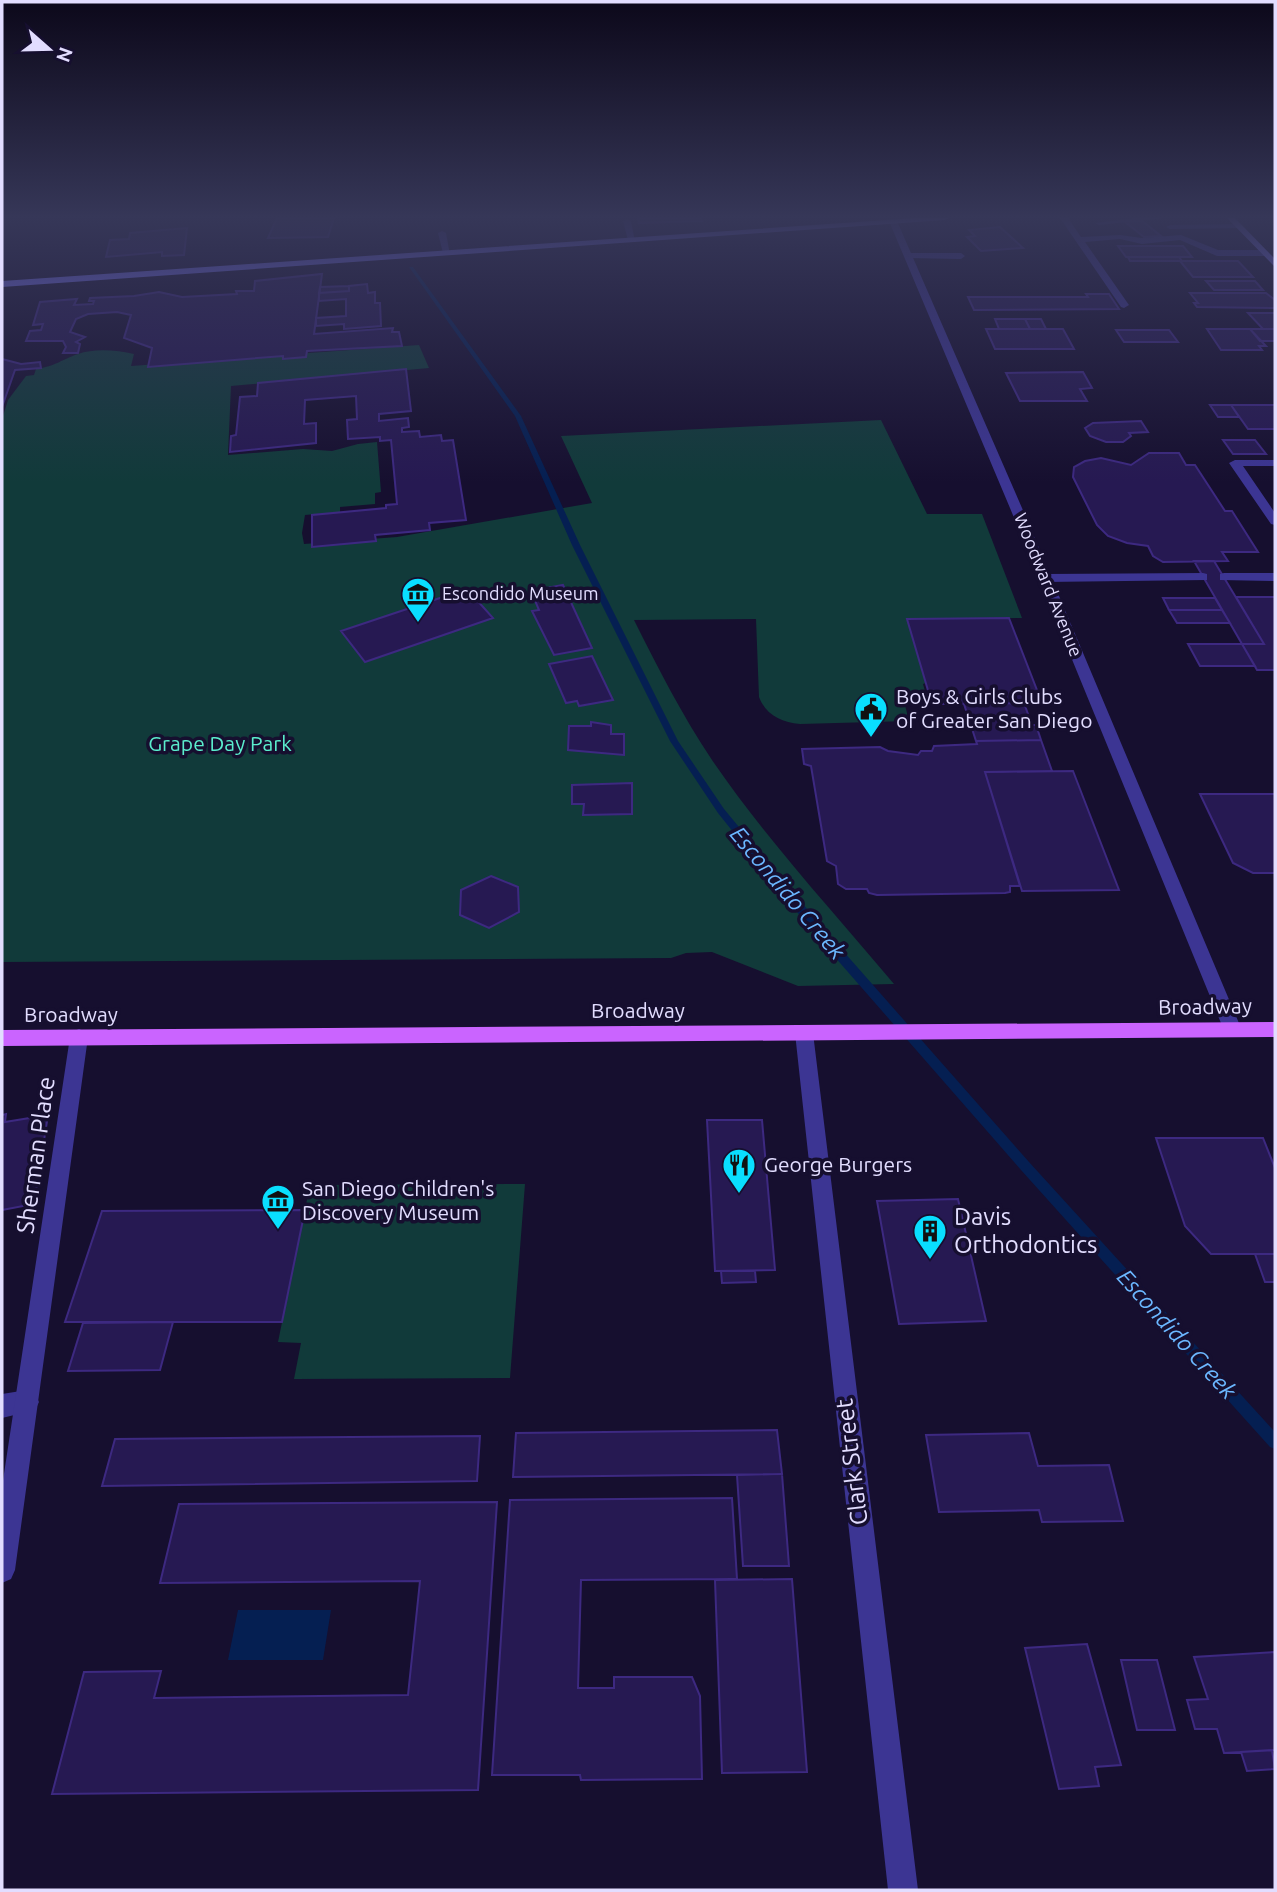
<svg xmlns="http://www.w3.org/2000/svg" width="1277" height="1892" font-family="Ubuntu,sans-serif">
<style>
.green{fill:#113a3a}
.water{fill:#051f52}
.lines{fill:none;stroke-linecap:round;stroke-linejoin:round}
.stream{fill:#051f52;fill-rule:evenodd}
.building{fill:#261952;stroke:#3d2981;stroke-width:2}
.service{fill:#3c3593;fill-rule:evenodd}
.minor{fill:#3c3593;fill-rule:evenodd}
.tertiary{fill:#3c3593;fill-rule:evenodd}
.secondary{fill:#7c74ff;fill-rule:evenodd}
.primary{fill:#ca64ff;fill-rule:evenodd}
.labels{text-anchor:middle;stroke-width:7;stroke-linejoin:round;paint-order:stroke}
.far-street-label{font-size:18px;fill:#e2ddff;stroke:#160f2f}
.far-poi-label{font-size:18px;fill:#e2ddff;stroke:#160f2f;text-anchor:start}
.poi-label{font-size:21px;fill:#e2ddff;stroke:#160f2f;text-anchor:start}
.park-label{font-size:21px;fill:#5bedcd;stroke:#160f2f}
.street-label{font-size:21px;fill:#e2ddff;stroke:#160f2f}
.water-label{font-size:23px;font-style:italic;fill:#6bb7ff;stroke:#160f2f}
.near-street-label{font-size:24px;fill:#e2ddff;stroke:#160f2f}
.near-poi-label{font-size:24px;fill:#e2ddff;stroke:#160f2f;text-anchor:start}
</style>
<rect width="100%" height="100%" fill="#160f2f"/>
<path class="green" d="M419 345 429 368 231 386 228 455 303 449 332 451 358 444 377 442 381 492 375 493V504L340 507V512L305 515 302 533 304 544 397 537 592 503 561 436 881 420 927 514H982L1022 618 908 619 926 683 923 684 929 705H905L909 721 800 724C781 722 766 715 759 697L756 619 634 620C658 668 682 715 712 760 766 839 832 910 894 984L798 986 712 952 686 953 671 958 2 962V419L8 400 26 376 34 375 36 369C56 366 61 360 78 354 94 348 117 350 134 354L131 366Z
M525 1184 510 1378 294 1379 301 1343 278 1342 310 1185Z"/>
<path class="water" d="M238 1610H331L323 1660H228Z"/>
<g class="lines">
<path class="stream" d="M409 267H413L521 416 580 545 678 741 724 809 821 926 1029 1162 1275 1432V1449L1270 1447 1021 1170 813 932 718 813 670 741 572 545 515 416Z"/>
</g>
<path class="building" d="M277 218H334L328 237 268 238Z
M638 218H701L702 221 639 223Z
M1142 221 1146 224 1161 236 1144 237 1125 222Z
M1000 227 1023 248 981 251 967 237 975 236 969 230Z
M187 228 184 255 162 256V252L106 257 110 240 129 239 130 233Z
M1118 246H1183L1192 257H1126Z
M1128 257H1179L1182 261H1130Z
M1180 261H1238L1253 277H1193Z
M322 274 314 334 393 328 392 332H399L402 346 307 351 306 357 283 359V356L148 367 152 348 124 338 131 315 117 312 88 314 76 319 70 332 85 337 76 342 80 344 78 353H63L66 347 63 341H26L30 331 41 330 43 324 33 325 40 302 77 299 74 305 93 304 94 301H89L90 298 134 296 159 292 182 297 237 294 236 291H254L255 281Z
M1206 281H1255L1263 290H1214Z
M367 284 368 293 375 292V303H380L381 326 344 329V324L316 326V318L346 316V299L319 301V293L349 291V286Z
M349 286V291L319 293 320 287Z
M1190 293H1266L1275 300V308L1197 307 1194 303H1198Z
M1086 294H1109L1119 309 974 310 968 297H1088Z
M1248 313H1275V329H1263Z
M995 319H1025L1030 329H999Z
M1025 319H1041L1046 329H1030Z
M986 329H1063L1074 349H995Z
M1207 329H1250L1266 346H1259L1262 350H1221Z
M1250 329H1275V341H1260Z
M1116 330H1169L1178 342H1124Z
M2 359 21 364 40 362 41 368 15 370 2 407Z
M406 369 411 411 379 414V421L408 418 409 427 402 428V432L419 431 420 437 441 435 442 441 453 440 466 520 429 523 430 530 375 535 376 541 312 547V515L386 508V505L397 504 391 440 380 441V437L348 439 347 420 357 419 356 396 305 400 304 424 316 423V443L230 452 231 436 236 435 240 397 257 396 258 383Z
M1083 372 1092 388 1080 389 1087 401H1020L1006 373Z
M1210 405H1231L1239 417H1218Z
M1231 405H1275V429H1248Z
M1141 421 1148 432 1129 433 1131 436 1123 442H1106L1090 436 1085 428 1093 423Z
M1223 440H1255L1266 454H1233Z
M1149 453H1179L1186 465H1195L1225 511H1232L1258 552H1222L1228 561 1163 562 1153 556 1148 546 1127 543 1108 536 1097 525 1073 477 1074 467 1085 461 1101 458 1131 465Z
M1194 561H1214L1264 644H1242Z
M563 585 592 648 554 655 532 611 539 610 531 591Z
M467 589 493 618 365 662 341 631Z
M1236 597H1275V670H1257L1242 644H1264Z
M1163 598H1215L1222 610H1169Z
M1169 610H1222L1230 623H1177Z
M1009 618 1042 703 932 704 907 619Z
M1188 644H1242L1255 666H1200Z
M592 656 613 700 579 706 577 701 566 703 549 664Z
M1024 703 1032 725H1036L1041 740 976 741 964 704Z
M591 722 611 725V734H624V755L568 750 569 726H591Z
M1041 740 1052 771 985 772 1020 886H1010V892L1005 893 877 895 869 893 867 889H846L838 884 836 866 827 861 811 766 804 764 802 749 880 747 888 751 918 755 921 751H932L934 746 977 744 976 741Z
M1073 771 1119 890 1022 891 985 772Z
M632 783V814L583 815 584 804H572V785Z
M1200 794H1275V873H1253L1233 863Z
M491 876 518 887 519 912 489 928 460 915 461 890Z
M6 1114 5 1122 48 1115 34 1204 2 1210V1115Z
M707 1120H762L775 1270 715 1271Z
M1156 1138H1263L1275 1168V1254H1211L1185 1226Z
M958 1199 986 1321 899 1324 877 1201Z
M305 1210 282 1322H65L102 1211Z
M1255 1254H1275V1282H1265Z
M721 1271H755L756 1282 722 1283Z
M173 1322 160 1370 68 1371 83 1323Z
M777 1430 782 1474 513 1477 516 1433Z
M1029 1433 1038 1466 1109 1465 1123 1521 1042 1522 1039 1510 939 1512 926 1435Z
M480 1436 477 1481 102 1486 115 1439Z
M782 1474 789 1566H743L737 1475Z
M732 1498 737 1579 581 1580 578 1688H614V1677H692L700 1696 702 1779 581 1780 580 1775H492L510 1500Z
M497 1502 478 1790 52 1794 84 1672 161 1671 154 1698 408 1695 420 1581 160 1583 179 1504Z
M792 1579 807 1772 722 1773 715 1580Z
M1087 1644 1121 1765 1095 1767 1099 1786 1059 1789 1025 1648Z
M1275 1652V1750L1224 1753 1217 1729H1195L1187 1700 1208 1699 1194 1657Z
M1121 1660H1157L1175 1730H1137Z
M1272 1750 1275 1769 1247 1771 1241 1752Z"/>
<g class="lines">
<path class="service" d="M1060 218H1068L1081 237 1120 235 1142 238 1181 235 1218 250H1265L1269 253 1265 256H1217L1180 240 1142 244 1120 239 1085 242 1129 305 1124 308 1121 307Z
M1136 218H1165L1099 225 1095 223Z
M627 219 631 221 635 242 628 240 623 221Z
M1240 224 1243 228 1170 229 1166 227 1170 225Z
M442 231 446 233 450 255 443 253 438 233Z
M905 253H961L965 256 961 259 908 258Z
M1275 460V466H1243L1275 513V525L1271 524 1229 463 1235 460Z
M1203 573 1207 574V580L1045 582 1039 578 1045 574Z
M1224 573H1275V581L1220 580V574Z
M27 1390 35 1394 39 1402 35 1410 2 1418V1394Z"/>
<path class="minor" d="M804 1025 811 1028 813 1033 918 1890H888L795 1033 797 1028Z
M79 1029 86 1032 88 1037 15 1570 11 1579 2 1583V1487L70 1037 72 1032Z"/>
<path class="tertiary" d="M893 219 897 221 1022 508 1241 1028 1239 1033 1232 1036 1225 1033 1223 1028 1010 508 889 221Z"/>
<path class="secondary" d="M916 218H949L945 220 2 287V281Z
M1227 218H1235L1275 259V267Z"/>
<path class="primary" d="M1275 1022V1037L2 1046V1030Z"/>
</g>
<linearGradient id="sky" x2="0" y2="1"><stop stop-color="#0c081a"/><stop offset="0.45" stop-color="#363758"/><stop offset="1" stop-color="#363758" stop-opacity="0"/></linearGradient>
<rect width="1277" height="482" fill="url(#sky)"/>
<defs>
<symbol id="museum-pin" viewBox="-11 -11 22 30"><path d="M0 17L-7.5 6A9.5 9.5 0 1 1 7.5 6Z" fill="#09dfff" stroke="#160f2f"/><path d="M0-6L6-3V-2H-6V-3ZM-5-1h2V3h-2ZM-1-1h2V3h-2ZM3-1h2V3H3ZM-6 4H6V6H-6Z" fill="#111"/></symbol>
<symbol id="civic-pin" viewBox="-11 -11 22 30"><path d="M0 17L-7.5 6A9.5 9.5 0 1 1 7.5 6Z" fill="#09dfff" stroke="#160f2f"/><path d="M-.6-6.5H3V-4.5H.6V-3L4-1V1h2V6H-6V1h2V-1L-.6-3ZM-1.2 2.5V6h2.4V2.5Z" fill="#111"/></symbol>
<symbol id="restaurant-pin" viewBox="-11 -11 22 30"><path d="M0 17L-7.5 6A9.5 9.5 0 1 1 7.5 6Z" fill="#09dfff" stroke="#160f2f"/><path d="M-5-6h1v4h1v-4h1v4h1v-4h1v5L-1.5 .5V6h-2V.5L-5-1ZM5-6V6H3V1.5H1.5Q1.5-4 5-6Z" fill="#111"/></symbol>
<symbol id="building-pin" viewBox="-11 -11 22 30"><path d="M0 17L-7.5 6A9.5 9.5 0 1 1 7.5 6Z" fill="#09dfff" stroke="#160f2f"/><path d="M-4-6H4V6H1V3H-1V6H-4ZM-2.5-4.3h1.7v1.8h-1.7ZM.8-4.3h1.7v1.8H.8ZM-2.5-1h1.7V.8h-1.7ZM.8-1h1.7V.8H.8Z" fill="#111"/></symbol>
</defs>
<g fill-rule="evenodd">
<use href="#museum-pin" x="399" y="575" width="38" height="52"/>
<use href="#civic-pin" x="852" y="690" width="38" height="52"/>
<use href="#restaurant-pin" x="720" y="1146" width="38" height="52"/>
<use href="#museum-pin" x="259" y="1182" width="38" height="52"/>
<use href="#building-pin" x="911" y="1212" width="38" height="52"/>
</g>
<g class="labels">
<g class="far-street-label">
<text transform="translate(1048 585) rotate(68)" y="6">Woodward Avenue</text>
</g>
<g class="far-poi-label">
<text x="442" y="600">Escondido Museum</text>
</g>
<g class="poi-label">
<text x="896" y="704">Boys &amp; Girls Clubs<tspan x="896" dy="24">of Greater San Diego</tspan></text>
<text x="764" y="1172">George Burgers</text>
<text x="302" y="1196">San Diego Children's<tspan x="302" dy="24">Discovery Museum</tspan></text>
</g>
<g class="park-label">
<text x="220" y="751">Grape Day Park</text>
</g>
<g class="street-label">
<text transform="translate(1205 1007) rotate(-1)" y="7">Broadway</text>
<text x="638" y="1018">Broadway</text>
<text x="71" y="1022">Broadway</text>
</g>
<g class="water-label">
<text transform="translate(788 893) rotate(50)" y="8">Escondido Creek</text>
<text transform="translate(1177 1334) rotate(48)" y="8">Escondido Creek</text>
</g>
<g class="near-street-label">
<text transform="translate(36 1155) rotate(-82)" y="8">Sherman Place</text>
<text transform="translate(852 1462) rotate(-97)" y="8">Clark Street</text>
</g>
<g class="near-poi-label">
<text x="954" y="1225">Davis<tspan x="954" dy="28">Orthodontics</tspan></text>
</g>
</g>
<rect width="1277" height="1892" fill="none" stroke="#e2ddff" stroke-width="7"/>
<g transform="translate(49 49) rotate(110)" stroke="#160f2f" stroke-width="5" paint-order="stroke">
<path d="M0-5L12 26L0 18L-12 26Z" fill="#e2ddff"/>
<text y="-10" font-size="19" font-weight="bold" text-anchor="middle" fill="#e2ddff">N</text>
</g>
</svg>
